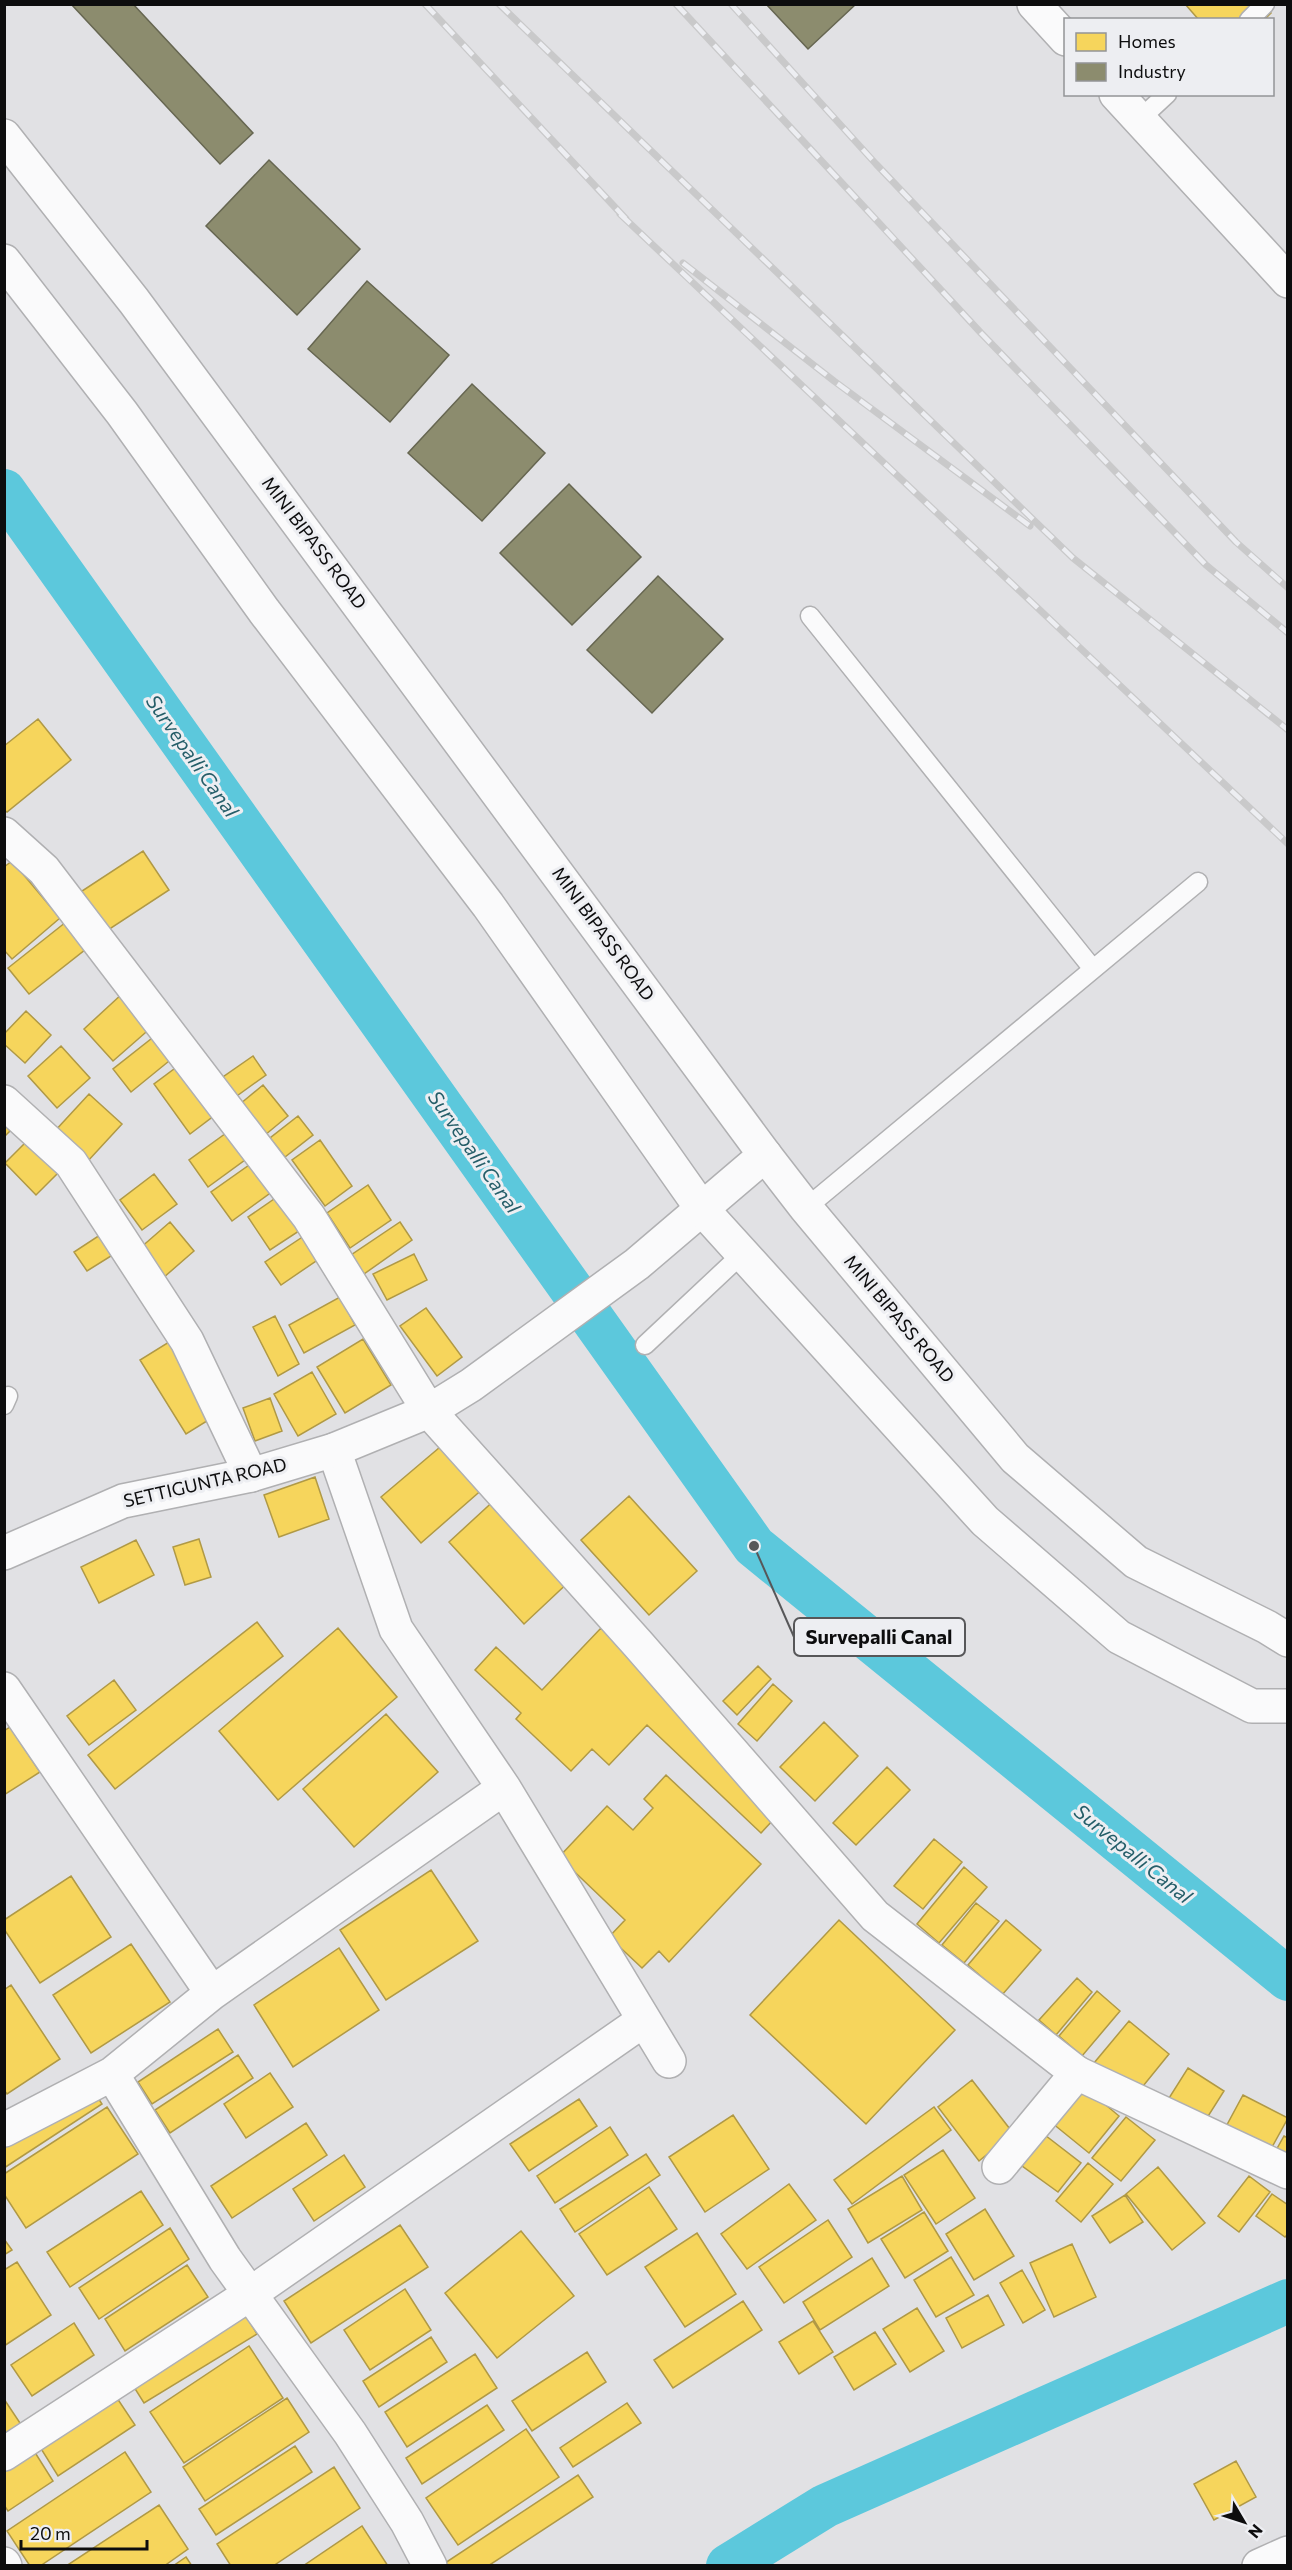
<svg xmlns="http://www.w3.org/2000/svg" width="1292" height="2570" font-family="Commissioner,sans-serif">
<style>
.homes{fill:#f6d55c;stroke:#b09945;stroke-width:1.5}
.industry{fill:#8c8c6e;stroke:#666651;stroke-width:1.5}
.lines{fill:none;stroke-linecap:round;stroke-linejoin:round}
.canal{stroke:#5cc8dc;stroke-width:44}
.service-casing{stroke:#b0b0b2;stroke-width:21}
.minor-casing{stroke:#b0b0b2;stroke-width:36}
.tertiary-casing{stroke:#b0b0b2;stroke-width:36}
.secondary-casing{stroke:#b0b0b2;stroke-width:36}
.primary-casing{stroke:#b0b0b2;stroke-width:36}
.service{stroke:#fafafb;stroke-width:18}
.minor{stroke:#fafafb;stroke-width:33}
.tertiary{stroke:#fafafb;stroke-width:33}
.secondary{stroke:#fafafb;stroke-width:33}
.primary{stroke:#fafafb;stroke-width:33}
.rail-casing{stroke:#c9c9ca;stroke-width:7}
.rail{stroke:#edeef2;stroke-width:4.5;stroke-dasharray:14;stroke-linecap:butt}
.labels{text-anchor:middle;stroke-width:6;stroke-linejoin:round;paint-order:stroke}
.street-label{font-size:18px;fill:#0d0d0e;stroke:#edeef2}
.water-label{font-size:20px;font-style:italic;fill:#255e69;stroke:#edeef2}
.leader{fill:none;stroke:#575759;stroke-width:2}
.callout-dot{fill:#575759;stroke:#edeef2;stroke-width:2}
.callout{fill:#edeef2;stroke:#575759;stroke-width:2}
.callout-label{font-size:20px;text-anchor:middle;font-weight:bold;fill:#0d0d0e}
</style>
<rect width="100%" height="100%" fill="#e1e1e4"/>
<path class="homes" d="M1185 4H1262L1271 13 1264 20H1199Z
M38 719 71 760 7 812 4 810V746Z
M143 851 169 890 105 932 79 893Z
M12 861 60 918 12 959 4 950V867Z
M66 922 86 949 29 994 8 968Z
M123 993 153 1026 113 1061 84 1029Z
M26 1011 51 1035 25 1063 4 1044V1034Z
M156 1035 174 1057 131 1092 113 1069Z
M61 1046 90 1078 57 1108 28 1076Z
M253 1056 266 1075 234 1098 220 1079Z
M178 1066 215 1115 190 1134 154 1084Z
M263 1085 288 1116 265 1135 240 1104Z
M89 1094 122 1124 87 1162 54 1132Z
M4 1116 15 1126 4 1137Z
M298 1116 313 1135 285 1157 270 1138Z
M229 1131 249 1157 208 1187 189 1160Z
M28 1140 59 1172 36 1195 5 1163Z
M320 1140 352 1186 325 1206 292 1160Z
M252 1163 273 1191 232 1221 211 1192Z
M154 1174 177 1204 142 1230 120 1200Z
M368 1185 391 1220 350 1248 327 1213Z
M277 1197 299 1231 270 1250 248 1217Z
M170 1222 194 1251 163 1278 139 1249Z
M400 1222 412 1240 364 1274 351 1255Z
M106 1231 119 1251 87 1271 74 1252Z
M304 1236 319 1259 281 1285 265 1262Z
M414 1254 427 1280 387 1300 373 1274Z
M340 1297 355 1325 304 1353 289 1325Z
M426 1308 462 1357 437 1376 400 1326Z
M275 1316 299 1364 278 1376 253 1327Z
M363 1339 391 1385 345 1413 317 1367Z
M169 1342 215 1416 186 1434 140 1360Z
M312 1372 336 1414 298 1436 274 1394Z
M270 1398 282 1431 255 1441 243 1408Z
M446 1442 485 1487 421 1543 381 1497Z
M315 1477 329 1519 279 1537 264 1495Z
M499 1496 574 1577 524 1624 449 1542Z
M629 1496 697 1571 649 1615 581 1540Z
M199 1539 211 1577 185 1585 173 1547Z
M136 1540 154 1575 99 1603 81 1567Z
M257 1622 283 1656 115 1789 88 1755Z
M338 1628 397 1697 278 1800 219 1731Z
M601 1628 788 1804 761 1833 647 1725 609 1765 592 1749 571 1771 516 1719 521 1713 475 1670 496 1647 542 1690Z
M758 1666 771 1679 737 1715 723 1701Z
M114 1680 136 1710 89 1745 67 1716Z
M773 1684 792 1701 757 1741 738 1724Z
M386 1714 438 1772 354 1847 303 1789Z
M824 1722 858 1756 815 1801 780 1767Z
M10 1727 40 1772 4 1795V1731Z
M887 1767 910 1790 856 1845 833 1823Z
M666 1775 761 1864 669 1962 659 1951 642 1968 609 1937 625 1920 559 1857 607 1806 633 1830 653 1808 644 1799Z
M934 1839 962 1862 923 1909 894 1886Z
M964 1867 987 1887 939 1943 917 1924Z
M431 1870 478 1941 386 2000 340 1930Z
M71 1876 111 1937 40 1983 4 1929V1920Z
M976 1903 999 1921 964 1963 942 1945Z
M839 1920 955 2030 866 2124 750 2015Z
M1006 1920 1041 1950 1002 1995 968 1965Z
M131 1944 170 2002 91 2053 53 1995Z
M339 1948 379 2010 293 2067 254 2005Z
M1077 1978 1092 1992 1056 2035 1039 2020Z
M11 1985 60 2059 7 2094 4 2090V1990Z
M1097 1991 1120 2011 1082 2056 1059 2036Z
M1129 2021 1169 2054 1135 2096 1094 2063Z
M218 2029 233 2052 152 2104 138 2082Z
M238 2055 253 2078 170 2133 155 2110Z
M1188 2068 1224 2091 1200 2129 1164 2106Z
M270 2073 293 2107 246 2138 224 2104Z
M83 2074 102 2104 4 2168V2125Z
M972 2080 1013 2133 979 2161 938 2107Z
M1083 2086 1119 2116 1089 2153 1052 2123Z
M1243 2095 1288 2118 1266 2158 1222 2134Z
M579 2099 597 2126 529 2171 510 2144Z
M107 2107 138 2154 26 2228 4 2194V2174Z
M934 2107 951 2130 852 2204 834 2180Z
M733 2115 769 2169 705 2212 669 2157Z
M1126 2117 1155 2140 1121 2181 1092 2158Z
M306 2123 327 2155 232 2218 211 2186Z
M610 2127 628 2155 555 2203 537 2176Z
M1041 2132 1081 2163 1058 2192 1018 2163Z
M1284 2136 1288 2138V2171L1270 2161Z
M943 2150 975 2198 936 2224 904 2175Z
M646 2154 660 2175 575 2232 560 2209Z
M344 2155 365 2187 314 2221 293 2189Z
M1088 2163 1113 2184 1081 2222 1056 2201Z
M1158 2167 1205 2223 1172 2250 1126 2194Z
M902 2176 922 2210 868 2243 848 2209Z
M1249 2176 1270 2192 1239 2232 1218 2216Z
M789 2184 816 2220 747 2269 721 2234Z
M649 2187 677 2229 607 2275 579 2234Z
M141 2191 163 2225 70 2287 47 2252Z
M1272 2194 1288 2205V2234L1285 2237 1256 2216Z
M1125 2195 1143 2222 1110 2243 1092 2216Z
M985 2209 1014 2256 974 2280 946 2234Z
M924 2212 948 2251 905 2278 881 2239Z
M828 2220 852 2257 784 2303 759 2267Z
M400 2225 428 2267 311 2343 284 2301Z
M170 2228 189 2259 99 2319 79 2288Z
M521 2231 574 2296 497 2358 445 2293Z
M697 2233 736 2294 685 2327 645 2267Z
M4 2239 12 2250 4 2255Z
M1072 2244 1096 2297 1054 2317 1030 2263Z
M951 2257 974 2295 936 2317 914 2280Z
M872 2258 889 2286 820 2330 803 2302Z
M17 2262 51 2315 4 2346V2270Z
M187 2265 208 2297 125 2351 105 2319Z
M1022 2270 1045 2310 1023 2323 1000 2283Z
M405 2289 431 2330 370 2370 344 2330Z
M988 2295 1004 2325 962 2348 946 2318Z
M743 2301 762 2330 673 2388 654 2360Z
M240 2306 257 2334 144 2403 127 2376Z
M917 2308 944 2351 910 2372 883 2329Z
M813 2321 833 2352 799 2374 779 2342Z
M74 2323 94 2355 32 2396 11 2365Z
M875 2332 896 2364 854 2390 834 2357Z
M431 2337 447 2362 379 2407 363 2381Z
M249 2346 283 2398 184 2463 150 2412Z
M587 2352 606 2382 532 2431 512 2401Z
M475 2354 497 2388 407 2447 385 2412Z
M111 2389 135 2425 58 2476 35 2439Z
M287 2398 309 2432 205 2501 183 2467Z
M4 2399 28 2435 4 2450Z
M627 2403 641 2423 573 2467 560 2448Z
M487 2405 504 2430 422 2484 406 2458Z
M526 2429 559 2477 458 2545 426 2498Z
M29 2443 53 2481 8 2511 4 2505V2459Z
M295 2446 312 2472 216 2535 199 2509Z
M125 2452 151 2492 40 2566H30L7 2531Z
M1236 2461 1256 2497 1214 2520 1194 2484Z
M334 2467 360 2508 273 2566H231L217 2544Z
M578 2475 593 2497 488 2566H447L445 2563Z
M159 2505 188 2549 164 2566H66Z
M362 2526 388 2566H303Z
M186 2557 192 2566H173Z"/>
<path class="industry" d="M71 4H133L253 133 220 164Z
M766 4H856L808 49Z
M269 160 360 249 297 315 206 226Z
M367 281 449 355 390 422 308 349Z
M472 384 545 453 482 521 408 453Z
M569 484 641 557 572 625 500 553Z
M658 576 723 639 652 713 587 650Z"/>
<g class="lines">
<path class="canal" d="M4 491 754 1546 1288 1979
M728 2566 825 2506 1288 2301"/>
<defs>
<path id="service" d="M1249 20 1265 4
M1139 120 1167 94
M810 616 1093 969
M806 1208 1198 882
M645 1345 742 1254
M4 1405 8 1396"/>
<path id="minor" d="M1034 4 1066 39
M1116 94 1288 281
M4 1102 71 1163 187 1341 251 1475
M334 1450 396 1629 504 1788 669 2061
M4 1689 212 1993
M1077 2073 1288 2172
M4 2130 112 2074
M4 2454 250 2294 644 2020
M4 2564 5 2566
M430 2566 407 2522 350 2433 225 2259 112 2074 212 1993 504 1788"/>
<path id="tertiary" d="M4 834 44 870 309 1217 429 1411 638 1644 875 1916 1077 2073 999 2167
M4 1553 123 1501 251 1475 334 1450 429 1411 471 1385 637 1264 765 1155"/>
<path id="secondary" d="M4 136 134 301 765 1155 806 1208 1015 1458 1136 1562 1267 1627 1288 1640
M4 261 122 413 264 611 488 905 702 1209 985 1521 1119 1637 1252 1706H1288"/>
<path id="primary" d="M1259 2566 1288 2553"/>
</defs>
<use href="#service" class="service-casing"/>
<use href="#minor" class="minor-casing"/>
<use href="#tertiary" class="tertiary-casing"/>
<use href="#secondary" class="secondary-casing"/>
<use href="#primary" class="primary-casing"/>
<use href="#service" class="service"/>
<use href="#minor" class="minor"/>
<use href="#tertiary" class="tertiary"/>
<use href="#secondary" class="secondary"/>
<use href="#primary" class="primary"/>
<defs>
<path id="rail" d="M425 4 626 219
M499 4 1073 558 1288 730
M676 4 981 333 1206 565 1288 633
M731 4 876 164 1236 542 1288 588
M620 214 1288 844
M683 263 834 381 1030 526"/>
</defs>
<use href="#rail" class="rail-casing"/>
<use href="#rail" class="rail"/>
</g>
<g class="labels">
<g class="street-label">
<text transform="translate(314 543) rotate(53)" y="6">MINI BIPASS ROAD</text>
<text transform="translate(603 934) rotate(54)" y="6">MINI BIPASS ROAD</text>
<text transform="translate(899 1319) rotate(50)" y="6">MINI BIPASS ROAD</text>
<text transform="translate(205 1483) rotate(-13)" y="6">SETTIGUNTA ROAD</text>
</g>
<g class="water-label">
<text transform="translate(192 756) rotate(55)" y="7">Survepalli Canal</text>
<text transform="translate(474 1152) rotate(55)" y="7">Survepalli Canal</text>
<text transform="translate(1133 1854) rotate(39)" y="7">Survepalli Canal</text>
</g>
</g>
<path class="leader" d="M754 1546L794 1637"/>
<circle class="callout-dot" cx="754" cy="1546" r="6"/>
<rect class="callout" x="794" y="1618" width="171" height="38" rx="6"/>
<g class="callout-label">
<text x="879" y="1644">Survepalli Canal</text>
</g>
<rect width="1292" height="2570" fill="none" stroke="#0d0d0e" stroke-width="12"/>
<rect x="1064" y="18" width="210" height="78" fill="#edeef2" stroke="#939497" stroke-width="1.5"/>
<rect x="1076" y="33" width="30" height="18" fill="#f6d55c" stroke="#939497" stroke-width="1.5"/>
<text x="1118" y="48" font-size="18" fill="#0d0d0e">Homes</text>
<rect x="1076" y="63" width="30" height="18" fill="#8c8c6e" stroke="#939497" stroke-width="1.5"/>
<text x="1118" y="78" font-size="18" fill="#0d0d0e">Industry</text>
<g transform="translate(1244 2522) rotate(129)" stroke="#edeef2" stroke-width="4.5" paint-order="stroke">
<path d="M0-4.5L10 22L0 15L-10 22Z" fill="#0d0d0e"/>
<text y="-9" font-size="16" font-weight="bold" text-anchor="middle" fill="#0d0d0e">N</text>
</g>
<path d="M21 2540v9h126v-9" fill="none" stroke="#0d0d0e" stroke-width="3"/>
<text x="30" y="2540" font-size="18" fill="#0d0d0e" stroke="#edeef2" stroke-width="4.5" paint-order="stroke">20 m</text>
</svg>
